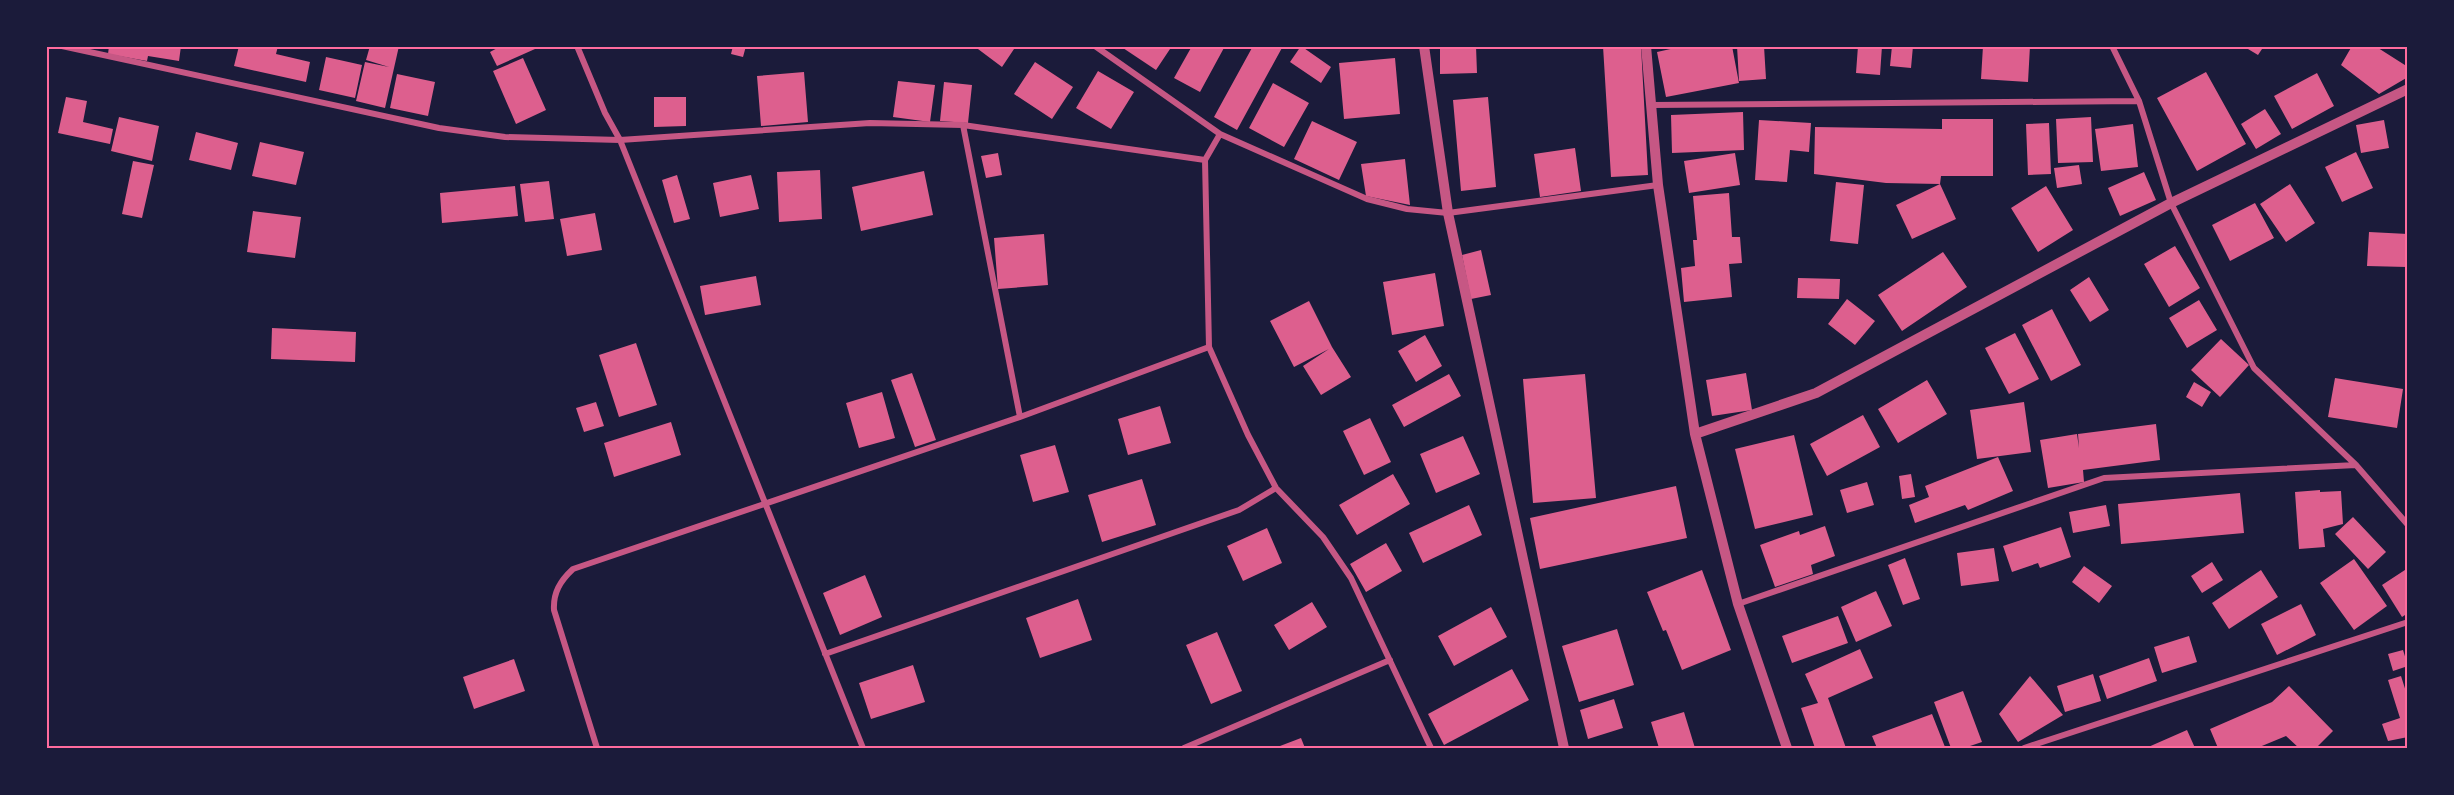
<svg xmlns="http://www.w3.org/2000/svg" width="2454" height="795" font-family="Montserrat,sans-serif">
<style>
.building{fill:#dd5f8e}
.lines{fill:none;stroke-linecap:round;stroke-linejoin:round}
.minor{stroke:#c65784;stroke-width:6}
.tertiary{stroke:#c65784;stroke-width:10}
.neatline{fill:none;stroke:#ff6b9d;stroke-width:2}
</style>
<rect width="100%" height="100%" fill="#1b1b3a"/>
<path class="building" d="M109 46H181L179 61 148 56 147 61 108 54Z
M239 46H278L276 54 310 62 306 82 234 66Z
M370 46H399L385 108 356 101 365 62 389 67 366 60Z
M501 46H534L535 49 497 66 490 52Z
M733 46H746L743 57 731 54Z
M974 46H1016L1002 67Z
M1120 46H1172L1156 70Z
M1192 46H1225L1200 92 1174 78Z
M1253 46H1283L1237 130 1214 117Z
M1301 46 1331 67 1321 83 1290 62Z
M1440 46H1476L1477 73 1440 74Z
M1603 46H1641L1648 175 1611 177Z
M1684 46H1732L1739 83 1666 97 1657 52Z
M1737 46H1764L1766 79 1739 81Z
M1858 46H1882L1880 75 1856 73Z
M1892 46H1913L1911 68 1890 66Z
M1983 46H2030L2028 82 1981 79Z
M2243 46H2264L2258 55Z
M2352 46H2375L2408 67V77L2379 94 2341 65Z
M326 57 362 65 355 98 319 90Z
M523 58 546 110 516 124 493 71Z
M1395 58 1400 114 1344 119 1339 63Z
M1035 62 1073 87 1052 119 1014 94Z
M1098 71 1134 92 1111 129 1076 108Z
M804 72 808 122 761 126 757 76Z
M2206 72 2246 144 2197 171 2157 98Z
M2317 73 2334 106 2292 129 2274 96Z
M397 74 435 82 428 116 390 108Z
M898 81 935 85 930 122 893 117Z
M944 82 972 85 968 123 940 121Z
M1273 83 1309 103 1284 147 1249 128Z
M66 97 87 101 83 122 113 129 110 144 58 133Z
M654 97H686V126L654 127Z
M1488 97 1496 187 1461 191 1453 100Z
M2265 109 2281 134 2256 149 2241 124Z
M1743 112 1744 150 1672 153 1671 115Z
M119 117 159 126 152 161 111 151Z
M2091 117 2093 162 2058 163 2056 119Z
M1942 119H1993V176H1941L1940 184 1956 219 1912 239 1896 205 1940 184 1886 183 1814 174 1815 127 1942 129Z
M1759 120 1811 123 1809 152 1790 150 1787 182 1755 180Z
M2384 120 2389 148 2361 153 2356 125Z
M1312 121 1357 142 1339 180 1294 159Z
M2049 123 2051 174 2028 175 2026 124Z
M2133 124 2138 167 2101 171 2095 129Z
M196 132 238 143 231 170 189 160Z
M260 142 304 152 296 185 252 176Z
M1575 148 1581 191 1540 197 1534 154Z
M2356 152 2373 188 2342 202 2325 167Z
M998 153 1002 175 986 178 981 156Z
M1735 153 1740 185 1689 193 1684 161Z
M1405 159 1410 205 1366 196 1361 164Z
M133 161 154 165 142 218 122 214Z
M2079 165 2082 184 2057 188 2054 168Z
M820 170 822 219 779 222 777 172Z
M924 171 933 215 861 231 852 187Z
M2144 172 2156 200 2120 216 2108 188Z
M677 175 690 219 674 223 662 180Z
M751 175 759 209 720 217 713 183Z
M549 181 554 219 525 222 520 184Z
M1836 182 1864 185 1858 244 1830 241Z
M2290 184 2315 223 2286 242 2260 204Z
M515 186 518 216 442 223 440 193Z
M2046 186 2073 230 2038 252 2011 208Z
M1729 193 1732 237H1740L1742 263 1729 264 1732 297 1684 302 1681 268 1695 266 1693 240H1697L1693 196Z
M2255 203 2274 238 2230 261 2212 225Z
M253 211 301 217 295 258 247 252Z
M595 213 602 250 567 256 560 219Z
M2369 232 2408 234 2407 267 2367 266Z
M1044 234 1048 285 998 289 994 238Z
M2175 246 2200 288 2169 307 2144 264Z
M1481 250 1491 295 1471 299 1462 255Z
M1943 252 1967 287 1902 331 1878 295Z
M1435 273 1444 326 1392 335 1383 282Z
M756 276 761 305 705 315 700 286Z
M2089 277 2109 310 2090 322 2070 290Z
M1798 278 1840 279 1839 299 1797 298Z
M1847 299 1875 321 1855 345 1828 324Z
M2199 300 2217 330 2187 348 2169 318Z
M1309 301 1332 347 1351 377 1321 395 1303 366 1329 349 1294 367 1270 321Z
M2052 309 2081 365 2051 381 2022 325Z
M272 328 356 332 355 362 271 359Z
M2015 333 2039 379 2009 394 1985 348Z
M1425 335 1442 366 1416 382 1398 351Z
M2221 339 2249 365 2220 397 2191 370Z
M636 343 657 405 619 417 599 355Z
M912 373 936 440 915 447 891 380Z
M1746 373 1752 410 1712 416 1706 380Z
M1449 374 1461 396 1404 427 1392 405Z
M1585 374 1596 498 1533 503 1523 379Z
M2335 378 2403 389 2397 428 2328 417Z
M1927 380 1947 414 1898 443 1878 409Z
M2194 382 2211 392 2202 407 2186 397Z
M882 392 895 438 859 448 846 403Z
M596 402 604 426 584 432 576 408Z
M2024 402 2031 452 1977 459 1970 410Z
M1160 406 1171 443 1128 455 1118 419Z
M1863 415 1880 447 1827 476 1810 444Z
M1370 418 1391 462 1364 475 1343 431Z
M671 422 681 455 614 477 604 443Z
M2156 424 2160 460 2083 470 2084 482 2048 488 2040 440 2077 434 2079 448 2078 434Z
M1794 435 1813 515 1755 529 1735 449Z
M1463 436 1480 474 1436 493 1420 454Z
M1055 445 1069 492 1033 502 1020 455Z
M1998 457 2013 491 1968 510 1965 505 1915 523 1909 505 1929 497 1925 486Z
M1393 474 1410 504 1357 535 1339 505Z
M1911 474 1915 497 1902 499 1899 476Z
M1142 479 1156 525 1102 542 1088 495Z
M1867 482 1874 505 1847 513 1840 490Z
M1676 486 1687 538 1540 569 1530 518Z
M2320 490V492L2341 491 2343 524 2323 529 2325 547 2299 549 2295 492Z
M2240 493 2244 533 2121 544 2118 504Z
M1469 505 1482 535 1423 563 1409 533Z
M2106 505 2110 526 2073 533 2069 512Z
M2353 517 2386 552 2368 569 2335 534Z
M1825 526 1835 556 1811 565 1813 574 1775 587 1760 545 1799 531 1800 535Z
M2061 527 2071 557 2040 568 2038 563 2012 572 2003 546Z
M1267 528 1282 563 1243 581 1227 546Z
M1386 543 1402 571 1366 592 1350 564Z
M1994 548 1999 581 1961 586 1957 553Z
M1905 558 1920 599 1903 605 1888 565Z
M2354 559 2387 606 2354 630 2320 583Z
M2212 562 2223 580 2202 593 2191 576Z
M2084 566 2112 586 2099 603 2072 582Z
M2408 568V613L2402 617 2382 585Z
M1702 570 1731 650 1682 670 1666 630 1663 631 1647 592Z
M2261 570 2278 597 2229 629 2212 603Z
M865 575 882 617 840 635 823 593Z
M1876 591 1892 626 1856 642 1841 607Z
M1078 599 1092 640 1040 658 1026 618Z
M1312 602 1327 627 1289 650 1274 625Z
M2301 604 2316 635 2277 655 2261 624Z
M1491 607 1507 637 1454 666 1438 636Z
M1838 616 1848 643 1792 663 1782 636Z
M1617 629 1634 685 1579 702 1562 646Z
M1217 632 1242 691 1211 704 1186 645Z
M2189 636 2197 662 2162 673 2154 647Z
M1860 649 1873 678 1828 698 1846 748H1815L1801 708 1818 703 1805 674Z
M2403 650 2408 666 2393 671 2388 654Z
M2149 658 2157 681 2107 699 2099 676Z
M514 659 525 691 474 709 463 677Z
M913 665 925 702 871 719 859 683Z
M1512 669 1529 700 1444 745 1428 714Z
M2093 674 2101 701 2065 712 2057 686Z
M2030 676 2063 715 2018 742 1999 714Z
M2401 676 2408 698V737L2388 741 2382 724 2400 718 2388 680Z
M2289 686 2333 731 2316 748H2299L2286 736 2257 748H2218L2210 729 2272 702Z
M1963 691 1982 742 1964 748H1951L1934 702Z
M1614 699 1623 728 1588 739 1580 710Z
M1684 712 1695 748H1659L1651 722Z
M1932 714 1945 747 1877 748 1872 736Z
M2187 730 2195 748H2146Z
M1301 738 1305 748H1281L1280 746Z"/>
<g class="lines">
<path class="minor" d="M62 46 439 128 505 137 620 140 870 123 963 125 1205 160
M577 46 605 113 620 140 863 748
M1095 46 1220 134 1367 199 1407 209 1448 213 1658 185
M2112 46 2139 101 2171 203 2254 368 2356 465 2408 525
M1652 105 2139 101
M963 125 1020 417
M1220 134 1205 160 1209 347 1248 435 1276 488 1323 537 1351 578 1431 748
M1738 604 2104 478 2356 465
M825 654 1239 510 1276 488
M597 748 554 610C553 593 560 581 573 569L1020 417 1209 347
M1184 748 1390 660
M2024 748 2408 622"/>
<path class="tertiary" d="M1424 46 1448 213 1564 748
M1646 46 1658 185 1695 434 1738 604 1787 748
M1695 434 1816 393 2171 203 2408 89"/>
</g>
<rect width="2454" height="795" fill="none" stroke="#1b1b3a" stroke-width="96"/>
<rect x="48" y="48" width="2358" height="699" class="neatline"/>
</svg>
